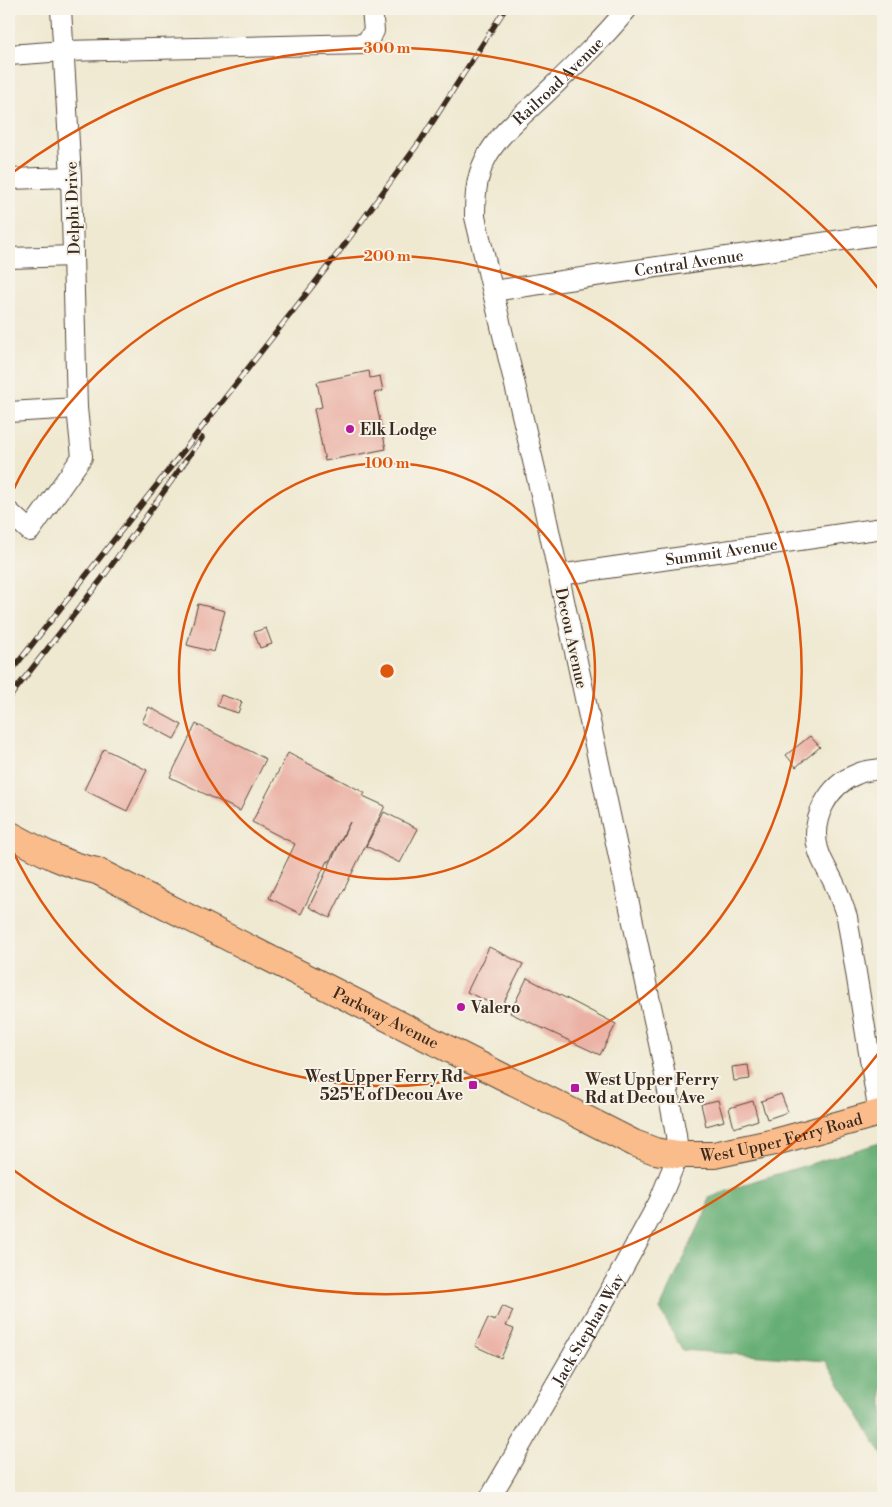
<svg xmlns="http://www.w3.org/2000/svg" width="892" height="1507" font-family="'Libre Bodoni',serif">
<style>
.forest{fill:#66ae75;stroke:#506c4a}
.building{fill:#ebb1a5}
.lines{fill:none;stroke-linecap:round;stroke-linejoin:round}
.minor-casing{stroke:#564739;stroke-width:22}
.major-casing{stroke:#564739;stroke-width:28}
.minor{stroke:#fff;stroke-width:20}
.major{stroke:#f9bc8a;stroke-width:26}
.rail-casing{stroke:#3b2a1e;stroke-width:5.5}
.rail{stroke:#f7f3e8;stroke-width:4;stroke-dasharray:11;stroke-linecap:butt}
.ring{fill:none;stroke:#df570d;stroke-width:2.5}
.poi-dot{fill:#b5179e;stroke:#f7f3e8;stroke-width:2}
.labels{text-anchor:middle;stroke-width:4;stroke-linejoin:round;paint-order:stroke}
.street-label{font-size:16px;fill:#3b2a1e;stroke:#f7f3e8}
.poi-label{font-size:16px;font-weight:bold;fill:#3b2a1e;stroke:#f7f3e8;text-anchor:start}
.centre{fill:#df570d;stroke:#f7f3e8;stroke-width:2.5}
.ring-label{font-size:15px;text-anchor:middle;font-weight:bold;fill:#df570d;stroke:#f7f3e8;stroke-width:4;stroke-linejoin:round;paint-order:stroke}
</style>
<rect width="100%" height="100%" fill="#f7f3e8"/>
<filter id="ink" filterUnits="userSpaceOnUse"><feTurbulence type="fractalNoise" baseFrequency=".02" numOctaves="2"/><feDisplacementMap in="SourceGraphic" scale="10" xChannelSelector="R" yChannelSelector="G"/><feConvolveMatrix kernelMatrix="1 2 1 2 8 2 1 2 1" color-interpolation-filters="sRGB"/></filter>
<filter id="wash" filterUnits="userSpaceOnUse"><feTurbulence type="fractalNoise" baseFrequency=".0096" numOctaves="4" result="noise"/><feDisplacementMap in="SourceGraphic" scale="20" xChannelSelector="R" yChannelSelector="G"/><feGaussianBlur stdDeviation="1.12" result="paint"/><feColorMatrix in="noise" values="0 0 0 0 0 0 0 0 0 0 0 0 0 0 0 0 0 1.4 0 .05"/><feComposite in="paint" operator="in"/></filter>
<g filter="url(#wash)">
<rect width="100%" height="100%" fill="#efe9d1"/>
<path class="forest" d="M883 1142V1456L826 1361 682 1350 660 1309 707 1209 709 1198 754 1181Z"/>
<g id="blocks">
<path class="building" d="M369 371 370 378 380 376 383 391 374 393 386 449 325 461 314 409 322 407 317 382Z
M198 604 225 611 214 652 187 645Z
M266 628 272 644 260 648 254 632Z
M221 695 242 702 238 713 217 706Z
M149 707 182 725 174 739 142 722Z
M196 724 266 759 240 811 170 777Z
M810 736 820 747 796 767 786 755Z
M104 749 147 770 127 811 84 790Z
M288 753 365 793 363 796 385 806 330 918 309 907 350 822 329 862 327 861 301 914 269 898 295 844 252 822Z
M384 812 418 829 400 863 366 846Z
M489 947 523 964 501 1008 467 992Z
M527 978 616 1024 600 1055 510 1013Z
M748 1065 750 1079 734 1081 732 1067Z
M781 1094 788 1112 767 1119 761 1101Z
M718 1100 724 1121 706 1126 701 1104Z
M753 1101 758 1120 734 1128 729 1108Z
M502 1306 513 1311 506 1326 514 1329 501 1358 475 1346 488 1318 495 1321Z"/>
</g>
</g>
<g filter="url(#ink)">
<use href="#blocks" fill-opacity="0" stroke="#564739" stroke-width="1"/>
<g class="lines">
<defs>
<g id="minor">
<path d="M9 55 64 51 365 44 374 31 372 9"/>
<path d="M9 179 71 177"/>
<path d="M9 258 73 256"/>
<path id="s1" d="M493 291 883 234"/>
<path d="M9 412 77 408"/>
<path d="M9 512 30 531 82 457 77 408 71 177 61 9"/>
<path id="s2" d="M559 575 883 528"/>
<path d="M879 1114 847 917C842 903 838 890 831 877 826 868 821 860 818 849 810 819 828 785 857 774 865 770 874 770 883 769"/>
<path id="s3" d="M490 1498 618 1277 659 1202 678 1155 676 1135 660 1048 544 507 475 217C475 197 476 178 485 160 498 134 523 115 544 95 573 67 602 40 627 9"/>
</g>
<g id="major">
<path id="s4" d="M9 834C39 850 63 864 97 871L634 1143 655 1151 678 1155H714L775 1142 883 1112"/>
</g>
</defs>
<use href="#minor" class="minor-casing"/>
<use href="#major" class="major-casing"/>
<use href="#minor" class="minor"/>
<use href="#major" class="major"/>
<defs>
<path id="rail" d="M9 674 339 252 421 140 505 9
M9 698 101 580 202 438"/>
</defs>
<use href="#rail" class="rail-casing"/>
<use href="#rail" class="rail"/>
</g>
</g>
<g class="ring">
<circle cx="387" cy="671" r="208"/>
<path d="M9 499A415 415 0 1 1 9 843"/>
<path d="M881 1050A623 623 0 0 1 12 1169M12 173A623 623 0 0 1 881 292"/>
</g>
<g class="poi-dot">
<circle cx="350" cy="429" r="5"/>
<circle cx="461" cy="1007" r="5"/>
<rect x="468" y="1080" width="10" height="10" rx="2.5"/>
<rect x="570" y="1083" width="10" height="10" rx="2.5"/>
</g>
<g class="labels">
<g class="street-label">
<text dy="6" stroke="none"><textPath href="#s3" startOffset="1518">Railroad Avenue</textPath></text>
<text transform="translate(72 208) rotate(-92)" y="6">Delphi Drive</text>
<text dy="6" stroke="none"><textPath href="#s1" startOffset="198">Central Avenue</textPath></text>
<text dy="6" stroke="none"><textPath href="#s2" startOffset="164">Summit Avenue</textPath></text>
<text transform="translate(572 638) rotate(78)" y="6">Decou Avenue</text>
<text dy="6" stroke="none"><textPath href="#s4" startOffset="420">Parkway Avenue</textPath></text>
<text dy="6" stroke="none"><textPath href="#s4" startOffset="849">West Upper Ferry Road</textPath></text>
<text dy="6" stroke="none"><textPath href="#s3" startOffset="195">Jack Stephan Way</textPath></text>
</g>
<g class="poi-label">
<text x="360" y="435">Elk Lodge</text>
<text x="471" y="1013">Valero</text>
<text x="463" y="1082" text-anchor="end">West Upper Ferry Rd<tspan x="463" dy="18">525'E of Decou Ave</tspan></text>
<text x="585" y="1085">West Upper Ferry<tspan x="585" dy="18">Rd at Decou Ave</tspan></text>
</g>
</g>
<circle cx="387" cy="671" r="8" class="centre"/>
<g class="ring-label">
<text x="387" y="53">300 m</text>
<text x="387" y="261">200 m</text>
<text x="387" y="468">100 m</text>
</g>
<rect width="892" height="1507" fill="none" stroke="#f7f3e8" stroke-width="30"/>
</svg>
